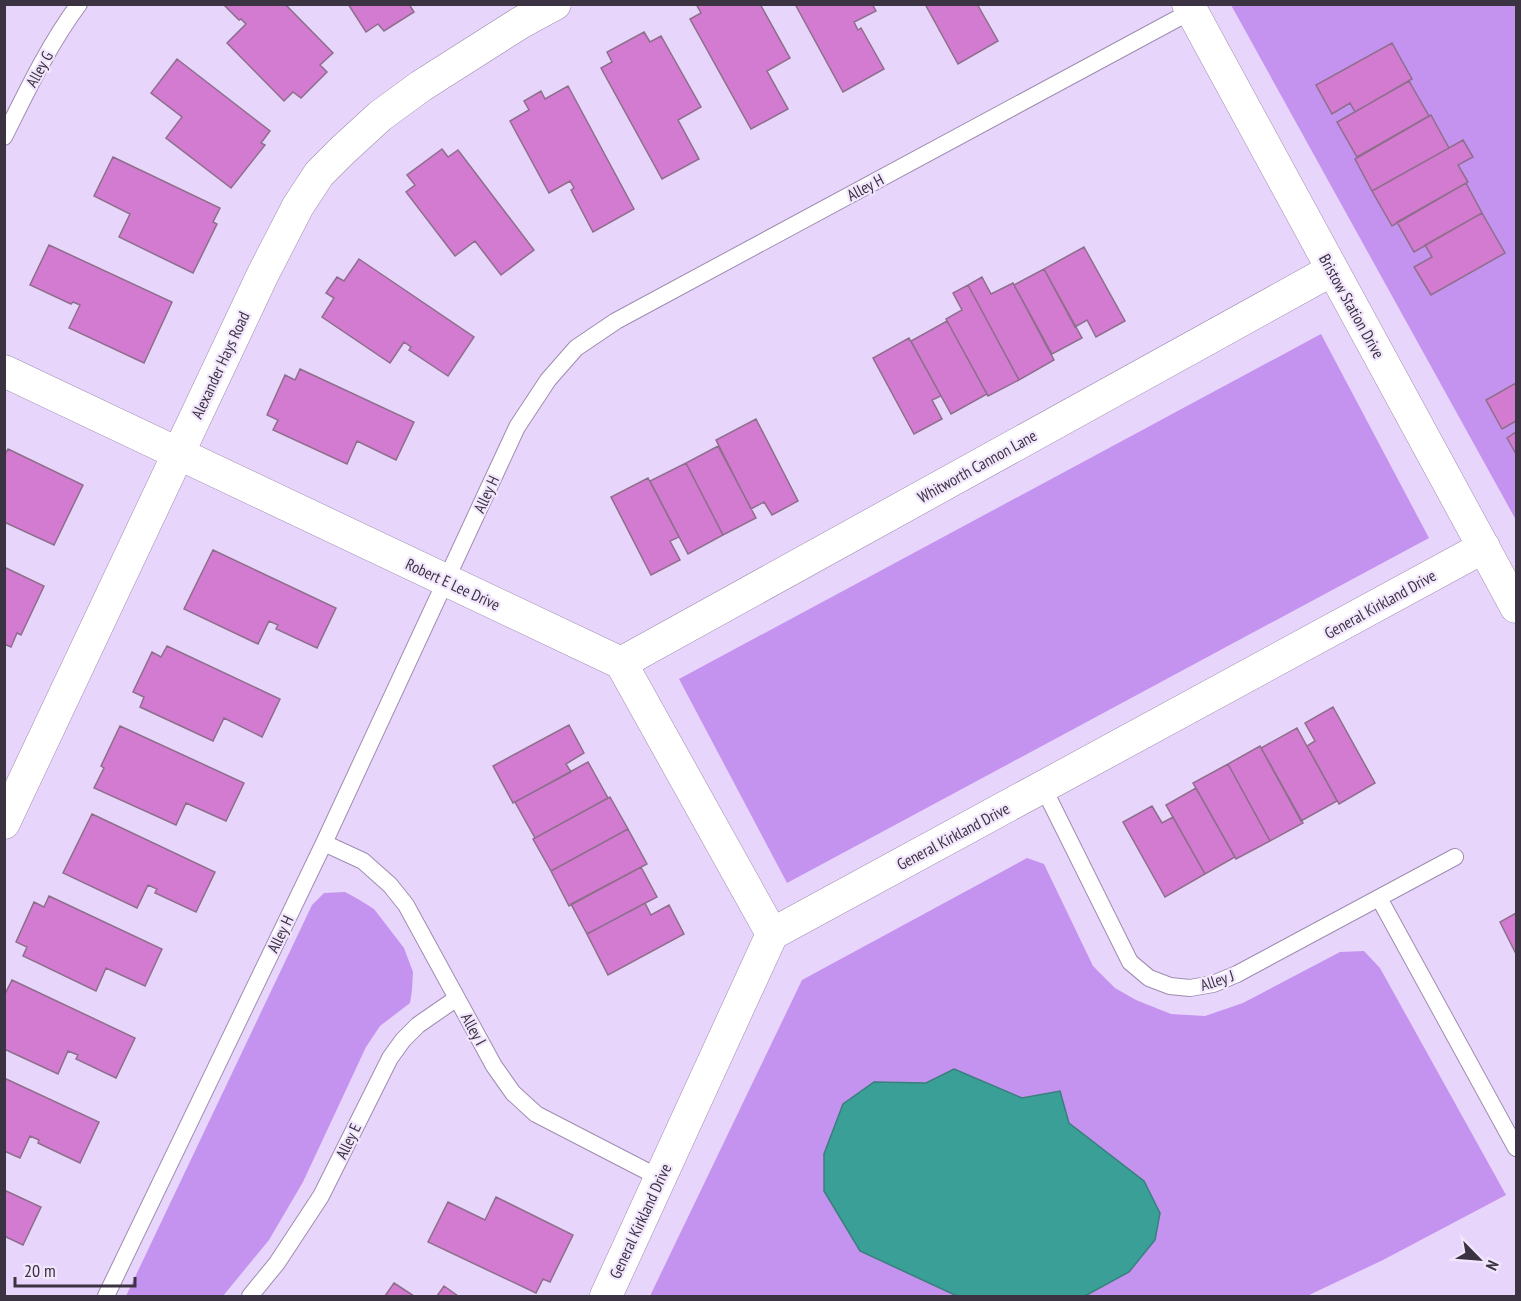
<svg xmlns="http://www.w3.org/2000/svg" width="1521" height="1301" font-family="'PT Sans Narrow',sans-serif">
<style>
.green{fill:#c493ef}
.water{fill:#3a9f97;stroke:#3a7f7e;stroke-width:1.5}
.building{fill:#d37ad1;stroke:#8d6f8b;stroke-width:1.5}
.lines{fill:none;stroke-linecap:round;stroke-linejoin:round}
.lane-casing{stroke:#9e8db0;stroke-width:18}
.street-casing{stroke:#9e8db0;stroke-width:33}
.lane{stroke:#fff;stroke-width:16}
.street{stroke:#fff;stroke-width:32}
.labels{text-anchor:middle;stroke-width:4.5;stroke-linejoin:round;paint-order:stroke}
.street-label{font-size:16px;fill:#3b3342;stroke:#f2e6fd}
</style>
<rect width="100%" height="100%" fill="#e8d5fb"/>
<path class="green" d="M1231 5H1516V520Z
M1321 334 1429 538 787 883 679 679Z
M1027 858 1044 864 1093 966 1115 988 1136 1000 1171 1014 1205 1016 1243 1003 1340 952 1364 951 1380 968 1506 1195 1383 1260 1307 1296H650L802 980Z
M345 892 358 899 374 909 404 948 413 972 412 990 410 1003 380 1026 366 1047 303 1182 269 1240 223 1296H126L312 905 324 893Z"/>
<path class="water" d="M954 1069 1022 1098 1060 1091 1069 1123 1144 1181 1160 1213 1155 1240 1129 1272 1085 1296H957L860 1251 824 1191V1154L843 1104 874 1082 926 1083Z"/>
<path class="building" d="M223 4H285L333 53 320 65 327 72 301 98 293 92 284 101 227 43 246 24 241 19 239 20Z
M348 4H409L414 12 384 31 378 24 366 32Z
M696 4H760L790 58 767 71 788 109 751 129 690 19 701 13Z
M795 4H872L876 11 854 22 858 30 861 28 884 69 843 92Z
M925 4H977L998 41 958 64Z
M644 32 650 42 661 36 701 107 678 120 699 159 662 179 601 68 612 62 607 52Z
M1392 43 1412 79 1355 112 1350 103 1332 114 1316 85Z
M177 59 270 131 261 143 265 145 231 188 166 138 182 117 151 93Z
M1409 81 1429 116 1357 157 1337 122Z
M568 86 634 209 593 232 571 190 574 188 570 181 549 193 510 121 529 110 524 101 541 91 545 99Z
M1431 115 1449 148 1372 191 1355 159Z
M1463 140 1473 157 1458 165 1468 182 1392 226 1372 191Z
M442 149 448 157 458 150 534 250 501 275 475 241 455 256 406 192 415 185 407 175Z
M113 157 220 208 213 222 217 224 193 273 119 237 130 214 94 196Z
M1466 183 1482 213 1414 252 1397 222Z
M1482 213 1505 253 1431 295 1414 267 1432 257 1425 245Z
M49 245 172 302 144 363 69 328 80 305 73 302 71 304 30 285Z
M1084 247 1125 321 1096 337 1087 320 1075 327 1044 269Z
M359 259 474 337 448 376 409 350 411 347 404 342 390 363 322 317 334 298 326 293 337 277 344 281Z
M1044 269 1082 338 1052 354 1014 285Z
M982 277 991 294 1013 283 1054 360 1019 380 968 285Z
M968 285 1019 380 988 396 946 319 962 310 953 293Z
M947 321 987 394 951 414 911 341Z
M909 338 941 396 932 400 942 419 914 434 873 358Z
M300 369 414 422 396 460 357 441 347 464 273 430 278 420 267 415 285 375 295 380Z
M1516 383V421L1502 429 1486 400Z
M756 419 798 501 772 515 764 502 751 509 716 440Z
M1516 432V454L1507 438Z
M718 446 756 518 723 535 686 463Z
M8 449 83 485 54 545 4 522V456Z
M686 463 723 535 688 554 650 481Z
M648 478 679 537 670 541 680 560 651 575 611 497Z
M213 550 336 608 317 648 276 629 278 625 269 621 258 644 184 609Z
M4 567 44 586 21 635 17 633 11 647 4 644Z
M167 646 280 699 262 737 224 718 213 741 140 707 144 697 133 692 152 652 161 657Z
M1333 707 1375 783 1339 804 1307 746 1315 741 1305 723Z
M569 725 584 753 566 764 571 772 513 803 493 766Z
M120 726 244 783 226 821 186 803 176 825 94 788 104 768 101 766Z
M1297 728 1337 801 1301 821 1261 748Z
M1260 746 1303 823 1270 841 1228 764Z
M588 762 608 798 535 838 515 802Z
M1228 764 1270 841 1236 859 1193 783Z
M1196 788 1235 857 1205 874 1166 805Z
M610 797 628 829 551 871 533 839Z
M1152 806 1162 823 1173 817 1205 874 1165 897 1123 822Z
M92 814 215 872 196 912 155 893 157 889 148 885 137 908 63 873Z
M628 829 647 864 569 906 551 871Z
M641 867 657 897 587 934 571 904Z
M49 896 162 949 145 986 106 968 96 991 23 956 27 947 16 942 34 902 44 907Z
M645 903 651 915 669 905 684 934 608 975 587 934Z
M1516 913V954L1500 922Z
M12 980 135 1038 116 1078 76 1059 78 1055 68 1051 58 1074 4 1049V996Z
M4 1078 99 1122 80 1163 38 1143 39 1140 30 1136 20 1158 4 1151Z
M4 1190 41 1207 23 1245 4 1236Z
M496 1197 573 1235 550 1282 543 1279 536 1293 428 1242 448 1202 485 1220Z
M394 1283 414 1296H385Z
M444 1286 458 1296H437Z"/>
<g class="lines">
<defs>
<path id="lane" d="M4 137C27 91 48 46 79 4
M1043 787 1130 962 1149 978 1170 986 1190 988 1213 984 1237 974 1455 857
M324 843 363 861 390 885 406 905 494 1066 513 1093 536 1114 660 1178
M1379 898 1516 1148
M106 1296 324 843 517 427 548 380 576 348 616 321 1197 8
M250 1296 277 1263 321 1196 390 1058 403 1040 418 1025 457 998"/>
<path id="street" d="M1188 4 1516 607
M4 371 621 663 772 934
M621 663 1332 270
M4 823 263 274 298 206 319 174 343 150 380 116 421 86 520 23 555 4
M606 1296 772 934 1484 547"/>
</defs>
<use href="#lane" class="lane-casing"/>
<use href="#street" class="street-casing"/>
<use href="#lane" class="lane"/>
<use href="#street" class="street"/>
</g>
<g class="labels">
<g class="street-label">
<text transform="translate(39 69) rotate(-61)" y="6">Alley G</text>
<text transform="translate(865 187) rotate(-28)" y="6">Alley H</text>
<text transform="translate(1352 306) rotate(61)" y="6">Bristow Station Drive</text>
<text transform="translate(220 365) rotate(-65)" y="6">Alexander Hays Road</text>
<text transform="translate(977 466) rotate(-29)" y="6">Whitworth Cannon Lane</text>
<text transform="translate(486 494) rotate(-65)" y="6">Alley H</text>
<text transform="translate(453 584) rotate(25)" y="6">Robert E Lee Drive</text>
<text transform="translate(1380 604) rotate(-29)" y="6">General Kirkland Drive</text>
<text transform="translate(953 836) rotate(-28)" y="6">General Kirkland Drive</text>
<text transform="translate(280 934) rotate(-64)" y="6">Alley H</text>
<text transform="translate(1217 980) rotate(-18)" y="6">Alley J</text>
<text transform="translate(474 1029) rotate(61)" y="6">Alley I</text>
<text transform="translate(348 1141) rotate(-64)" y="6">Alley E</text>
<text transform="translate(640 1221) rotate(-65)" y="6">General Kirkland Drive</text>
</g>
</g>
<rect width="1521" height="1301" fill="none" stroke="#3b3342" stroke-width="12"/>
<g transform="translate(1479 1259) rotate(115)" stroke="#f2e6fd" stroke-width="4.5" paint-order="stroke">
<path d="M0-4.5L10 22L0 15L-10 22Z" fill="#3b3342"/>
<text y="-9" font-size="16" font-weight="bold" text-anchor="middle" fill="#3b3342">N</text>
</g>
<path d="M15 1277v9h120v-9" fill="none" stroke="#3b3342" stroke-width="3"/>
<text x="24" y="1277" font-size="18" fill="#3b3342" stroke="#f2e6fd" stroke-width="4.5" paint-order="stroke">20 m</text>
</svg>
